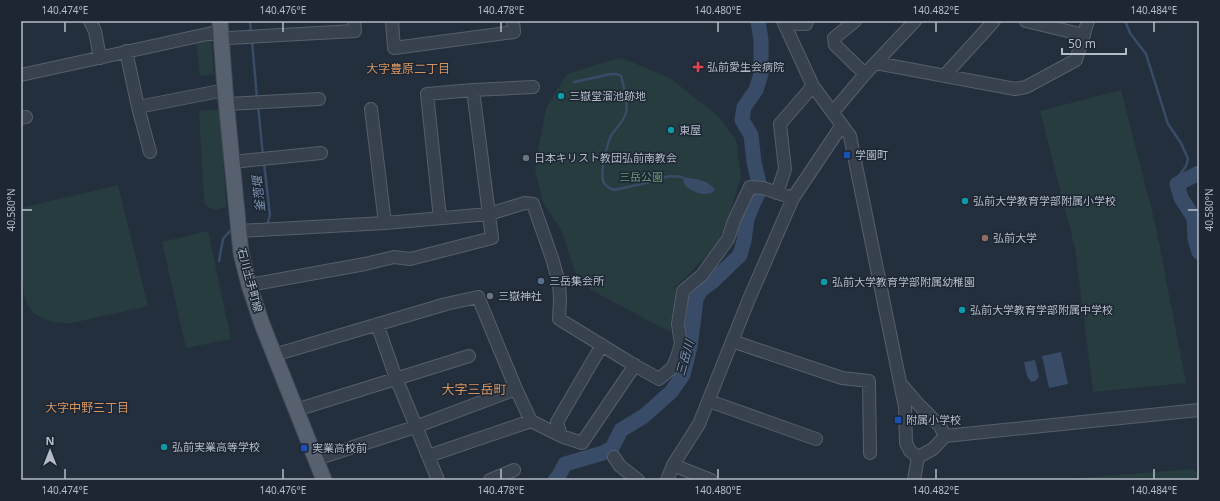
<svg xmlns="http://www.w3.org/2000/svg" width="1220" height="501" font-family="'Noto Sans','Noto Sans JP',sans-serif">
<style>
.green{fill:#263c3f}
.water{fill:#394c67}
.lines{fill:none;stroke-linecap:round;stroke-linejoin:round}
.stream{stroke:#394c67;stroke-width:2.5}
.river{stroke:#394c67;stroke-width:15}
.minor-casing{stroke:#565f6c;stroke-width:14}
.major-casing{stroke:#414a57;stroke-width:17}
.minor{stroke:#38414e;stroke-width:12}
.major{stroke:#56606e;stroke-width:15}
.ticks{fill:none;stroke:#b4bcc9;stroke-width:1.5}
.health-dot{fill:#e0444e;stroke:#1d2633;stroke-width:1.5}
.culture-dot{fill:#0f9aa8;stroke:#1d2633;stroke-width:1.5}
.transit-dot{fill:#1a4fb4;stroke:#1d2633;stroke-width:1.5}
.worship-dot{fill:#6b7280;stroke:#1d2633;stroke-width:1.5}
.education-dot{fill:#8d6e63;stroke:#1d2633;stroke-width:1.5}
.service-dot{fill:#5c6f8a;stroke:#1d2633;stroke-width:1.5}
.labels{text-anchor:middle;stroke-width:3;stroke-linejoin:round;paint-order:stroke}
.poi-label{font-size:11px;fill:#b4bcc9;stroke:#1d2633;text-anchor:start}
.park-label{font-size:11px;fill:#6b9a76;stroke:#1d2633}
.street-label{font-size:11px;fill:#b4bcc9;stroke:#1d2633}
.neighbourhood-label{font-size:12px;fill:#d59563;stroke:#1d2633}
.water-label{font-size:12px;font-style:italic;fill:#7c92b1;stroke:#1d2633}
.quarter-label{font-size:13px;fill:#d59563;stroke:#1d2633}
.neatline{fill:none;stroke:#b4bcc9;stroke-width:1.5}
.ticks-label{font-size:10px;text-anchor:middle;fill:#b4bcc9}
</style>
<rect width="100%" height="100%" fill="#242f3e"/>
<path class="green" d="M211 40 214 74 200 76 196 42Z
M622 58 670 78 718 116 736 140 741 176 729 217 716 246 676 287 670 332 591 290 575 272 561 229 543 203 535 169 546 108 567 74 605 62Z
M1121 90 1156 227 1186 383 1093 392 1075 248 1040 111Z
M220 109 226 201V207C218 210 208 211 204 202L199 111Z
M118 185 148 306C130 310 112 314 94 318 87 319 79 322 71 323 58 324 39 320 31 310 17 291 21 232 21 208Z
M208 231 231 339 186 348 162 242Z
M1192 469 1199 475V480H1077L1078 478Z"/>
<path class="water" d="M682 177C693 179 708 179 715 190 708 198 693 193 686 186 684 184 683 180 682 177Z
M1061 352 1068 384 1049 388 1042 356Z
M1035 360 1039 377 1035 381 1031 382 1027 376 1024 362Z"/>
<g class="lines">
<path class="stream" d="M250 21 251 32
M1127 21 1126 23 1130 33 1146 54 1168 124 1181 143 1188 159 1186 166 1178 177 1177 184
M252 41 257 98
M574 82 611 74H617L621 76C624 88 628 100 626 113 623 123 616 127 611 136 607 144 599 175 604 183 607 187 611 189 614 190L659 180C667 175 673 176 682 177
M258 105 263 156
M264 163 270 215 267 225
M219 261 223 239 230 231"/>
<path class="river" d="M758 21 761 40V74L756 90 744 107 742 120 751 135 754 162 759 183
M1199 173 1177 184 1181 198 1194 218 1195 239 1199 252
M555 480 558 477 565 464 603 453 612 448 621 430 644 416 671 392 683 375 690 347 696 300 700 291 712 282 740 255 744 241 747 219 753 204 759 192"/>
<defs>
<path id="minor" d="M90 21 95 31 100 58
M392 21 394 48 514 32 513 21
M783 21 813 86 850 136 905 407 906 443 910 451 918 457
M855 21 834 38 835 45 865 74
M1026 21 1084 35
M784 23 806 24 807 21
M126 51 138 107 150 152
M876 63 1015 89 1026 87 1076 60 1088 21
M21 75 212 33 229 38 355 31 354 21
M945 75 994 21
M227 104 319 99
M138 107 225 90
M371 109 385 223
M833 112 865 74 915 21
M21 118 26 117
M232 162 321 153
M777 193 785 169 780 124 813 86
M440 218 427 94 473 90
M239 231 385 223 489 214 525 203 533 204 552 258 559 283 560 299 559 319 629 362 659 379 673 367 677 357 681 344 678 324 683 291 702 275 728 239 734 221 750 187 763 188 793 198
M249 285 365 264 394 257 410 259 492 238 473 90 533 87
M377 324 396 378 438 480
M732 341 842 378 869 381 870 453
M274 355 446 304 478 297 516 389 415 427 316 459
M901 384 917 403 940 426 945 436
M516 389 531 421 561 436 582 443 635 365
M709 401 816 439
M296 410 469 356
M561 436 557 422 602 345
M428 456 531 421
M614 457 620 466 638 480
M918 457 933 449 945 436 1199 410
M673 465 711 480
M490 480 514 470
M667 480 673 465 699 424 749 299 793 198 842 125
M914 480 918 457"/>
<path id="major" d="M220 21 225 90 241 253 249 285 262 324 324 480"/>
</defs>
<use href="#minor" class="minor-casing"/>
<use href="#major" class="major-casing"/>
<use href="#minor" class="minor"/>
<use href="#major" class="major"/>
</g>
<path class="ticks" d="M65 22V32M283 22V32M501 22V32M718 22V32M936 22V32M1154 22V32M22 210H32M1188 210H1198M65 469V479M283 469V479M501 469V479M718 469V479M936 469V479M1154 469V479"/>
<path class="health-dot" d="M696 61h4v4h4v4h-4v4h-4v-4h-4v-4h4z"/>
<g class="culture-dot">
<circle cx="561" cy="96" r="4"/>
<circle cx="671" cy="130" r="4"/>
<circle cx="965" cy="201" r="4"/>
<circle cx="824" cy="282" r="4"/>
<circle cx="962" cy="310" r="4"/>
<circle cx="164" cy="447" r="4"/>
</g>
<g class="transit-dot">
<rect x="843" y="151" width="8" height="8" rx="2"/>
<rect x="894" y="416" width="8" height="8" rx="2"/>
<rect x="300" y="444" width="8" height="8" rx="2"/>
</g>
<g class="worship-dot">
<circle cx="526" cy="158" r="4"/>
<circle cx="490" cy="296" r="4"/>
</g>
<circle class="education-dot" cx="985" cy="238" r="4"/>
<circle class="service-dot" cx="541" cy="281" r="4"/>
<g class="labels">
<g class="poi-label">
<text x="707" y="71">弘前愛生会病院</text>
<text x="569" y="100">三嶽堂溜池跡地</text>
<text x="679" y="134">東屋</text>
<text x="855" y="159">学園町</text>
<text x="534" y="162">日本キリスト教団弘前南教会</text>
<text x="973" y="205">弘前大学教育学部附属小学校</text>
<text x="993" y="242">弘前大学</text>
<text x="549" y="285">三岳集会所</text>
<text x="832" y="286">弘前大学教育学部附属幼稚園</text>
<text x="498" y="300">三嶽神社</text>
<text x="970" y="314">弘前大学教育学部附属中学校</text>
<text x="906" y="424">附属小学校</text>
<text x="172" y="451">弘前実業高等学校</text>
<text x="312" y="452">実業高校前</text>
</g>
<g class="park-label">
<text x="641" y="181">三岳公園</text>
</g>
<g class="street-label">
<text transform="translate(250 280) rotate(75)" y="4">石川土手町線</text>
</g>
<g class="neighbourhood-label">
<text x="408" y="73">大字豊原二丁目</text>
<text x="87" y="412">大字中野三丁目</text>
</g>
<g class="water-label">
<text transform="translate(259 194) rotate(-96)" y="4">釜萢堰</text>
<text transform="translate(685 358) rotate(-74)" y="4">三岳川</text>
</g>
<g class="quarter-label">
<text x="474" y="394">大字三岳町</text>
</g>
</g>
<rect width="1220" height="501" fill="none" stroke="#1d2633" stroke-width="44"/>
<g transform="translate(50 451)" stroke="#1d2633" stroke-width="3" paint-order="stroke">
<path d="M0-3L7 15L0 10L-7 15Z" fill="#b4bcc9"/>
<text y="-6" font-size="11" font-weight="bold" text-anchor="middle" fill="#b4bcc9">N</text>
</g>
<path d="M1062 48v6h64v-6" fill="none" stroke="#b4bcc9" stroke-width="2"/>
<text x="1068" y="48" font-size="12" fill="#b4bcc9" stroke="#1d2633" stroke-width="3" paint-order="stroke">50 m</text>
<rect x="22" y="22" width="1176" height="457" class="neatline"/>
<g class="ticks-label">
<text x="65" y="14">140.474°E</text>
<text x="283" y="14">140.476°E</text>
<text x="501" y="14">140.478°E</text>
<text x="718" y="14">140.480°E</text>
<text x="936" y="14">140.482°E</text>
<text x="1154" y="14">140.484°E</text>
<text transform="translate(11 210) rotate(-90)" y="4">40.580°N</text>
<text transform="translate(1209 210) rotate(-90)" y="4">40.580°N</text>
<text x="65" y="494">140.474°E</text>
<text x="283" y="494">140.476°E</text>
<text x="501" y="494">140.478°E</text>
<text x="718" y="494">140.480°E</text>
<text x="936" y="494">140.482°E</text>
<text x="1154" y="494">140.484°E</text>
</g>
</svg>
